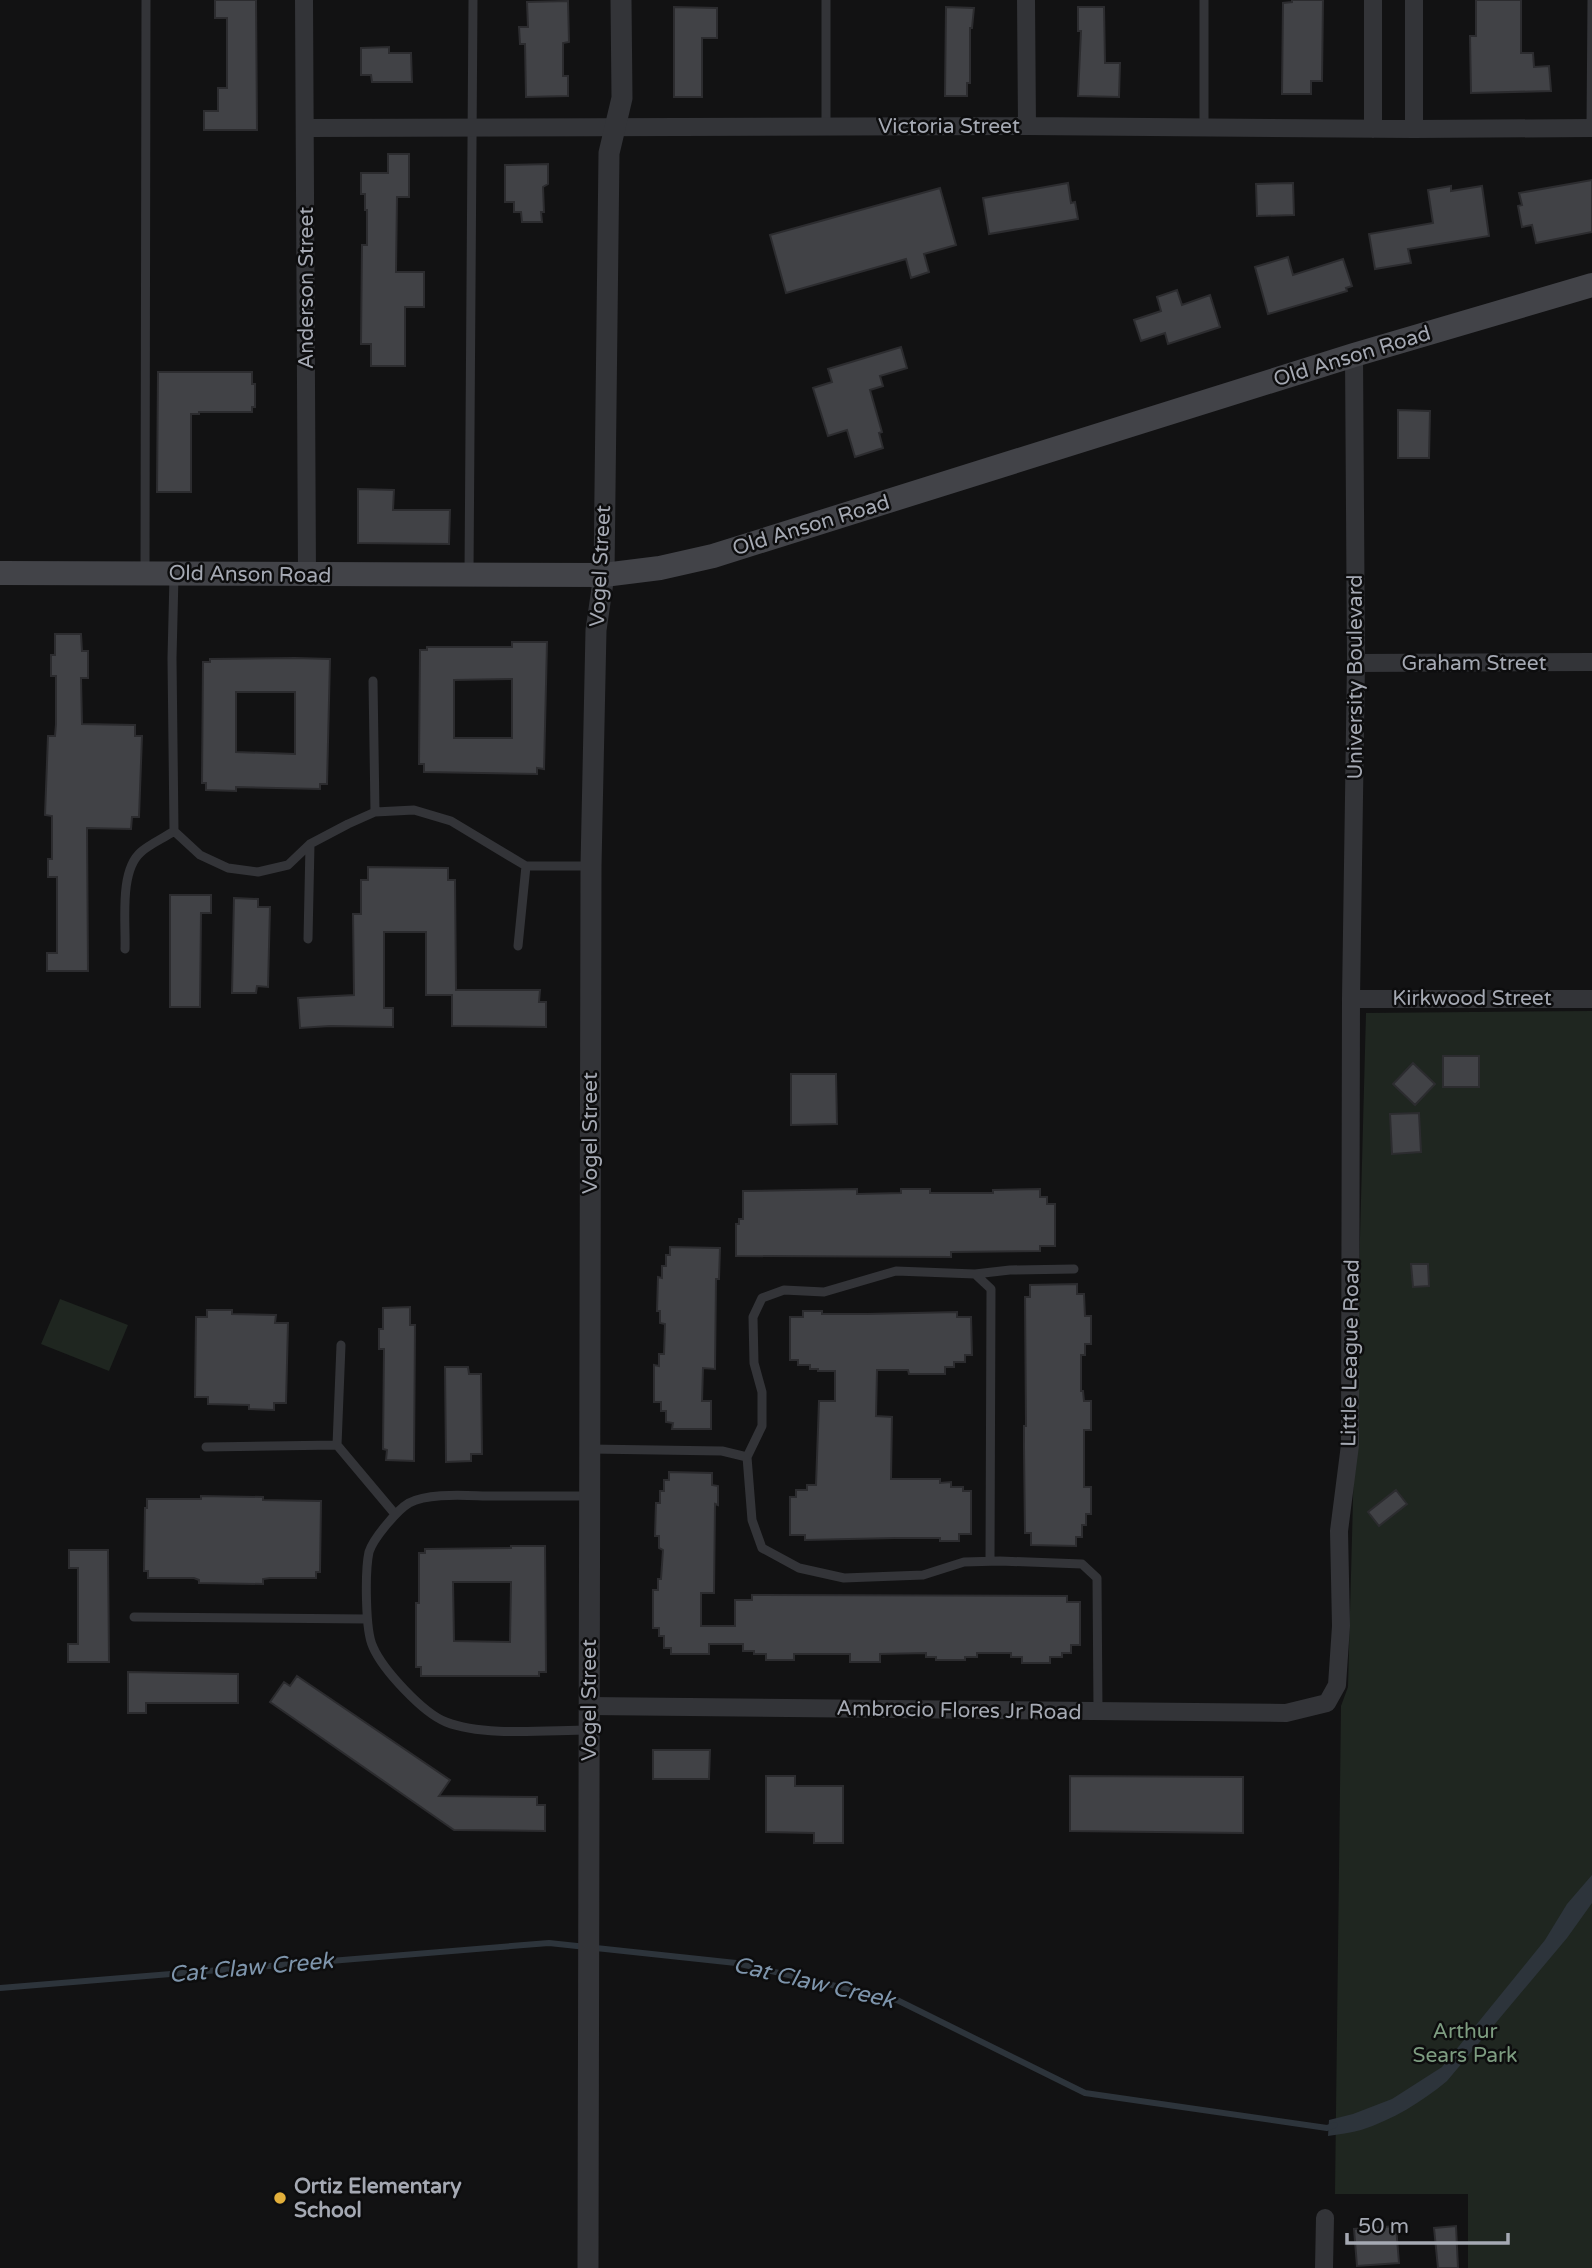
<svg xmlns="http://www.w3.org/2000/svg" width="1592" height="2268" font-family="'Varela Round',sans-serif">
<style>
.green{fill:#1f2620}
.water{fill:#2d343b}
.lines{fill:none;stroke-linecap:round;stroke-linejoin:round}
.stream{stroke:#2d343b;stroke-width:6}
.building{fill:#414246;stroke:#2c2c2f;stroke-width:2;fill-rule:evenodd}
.service{stroke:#333438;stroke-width:9}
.minor{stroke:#333438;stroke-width:18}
.tertiary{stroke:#333438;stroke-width:21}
.secondary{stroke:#424348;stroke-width:24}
.poi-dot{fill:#e2af3b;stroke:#0d0d0e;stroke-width:2.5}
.labels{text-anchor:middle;stroke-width:5;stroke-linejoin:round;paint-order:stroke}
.street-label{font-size:21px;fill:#a5a9b3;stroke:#0d0d0e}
.park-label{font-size:21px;fill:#7d9c80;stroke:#0d0d0e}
.poi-label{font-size:21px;font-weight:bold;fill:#a5a9b3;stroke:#0d0d0e;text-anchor:start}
.water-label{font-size:23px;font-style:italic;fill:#7e95ac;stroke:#0d0d0e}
</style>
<rect width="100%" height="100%" fill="#121213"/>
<path class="green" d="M1592 1011V2268H1468V2194H1335L1341 1706 1348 1687 1366 1013Z
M60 1299 128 1325 109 1371 41 1344Z"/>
<path class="water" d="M1592 1875V1903L1567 1938 1447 2081C1422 2102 1392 2120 1361 2130 1350 2133 1339 2134 1328 2136L1329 2120 1353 2114 1392 2099 1442 2067 1545 1940 1567 1904Z"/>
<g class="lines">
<path class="stream" d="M0 1988 549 1943 736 1963 897 2000 1085 2093 1327 2128 1335 2125"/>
</g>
<path class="building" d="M215 0H256L257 130H204V111H218V88H227V18H215Z
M1292 0H1323L1322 81H1311V94H1282L1283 3 1292 2Z
M1476 0H1521V53H1533L1534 67 1549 66 1551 91 1471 93 1470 36H1476Z
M568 1 569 42 563 43V76H568V96L526 97 525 44H520L519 27H528L527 2Z
M674 7 717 8V38H702V97H674Z
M946 7 974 8 972 28H970V83H967V96H945Z
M1078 7H1104L1105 63H1120L1119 97 1078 96 1081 31H1078Z
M389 47V53H411L412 82H372L371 75H361V48Z
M388 154H409V197H397L396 272H424V307H405V366H371V344H361L362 245H367V210H365V194H361V173H388Z
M548 164V184L543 187 544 212H541L542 222H522L521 212H514V202H505V165Z
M1592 180V232L1536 243 1532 225 1522 227 1518 206 1522 205 1519 193Z
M1068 183 1071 203 1075 202 1078 219 989 234 983 198Z
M1293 183 1294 215 1257 216 1256 184Z
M1451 186V191L1482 186 1489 236 1408 249 1411 263 1375 269 1369 234 1433 223 1428 190Z
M940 188 956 245 924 254 929 272 911 278 906 259 786 293 770 235Z
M1288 257 1293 275 1343 259 1352 286 1346 288 1347 291 1268 314 1255 267Z
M1177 290 1182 305 1210 295 1220 327 1168 344 1165 333 1141 341 1134 320 1161 311 1157 297Z
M901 347 907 368 880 376 883 386 870 390 882 432 879 433 883 448 855 457 847 430 828 436 813 388 832 382 828 369Z
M158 372H252V384H255V407H252V412H199V414H191V492H157Z
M1398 410 1430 411 1429 458H1398Z
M358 489 394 490 393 510H450L449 544 358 543Z
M55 634H81L82 651H88V678H81L82 724 135 725V736H142L139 817H132L131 829 87 828 88 971H47V953H57V877H48V859H52V816L45 815 48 736H55L56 724V676H51V655H55Z
M512 642H547L544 769 537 768V774L424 772V764H419L420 650H427V647H512ZM512 679V738H454V680Z
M295 658 330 659 327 784H320V789L236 787V791L206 790V783H202L203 662H210V659ZM236 692H295V754L236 752Z
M368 867 448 868V880H455L456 990H540L539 1002H546V1027L452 1026V995H426V932H384V1008H393V1027L330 1026 300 1028 298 998 354 995 353 914H361V880H368Z
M170 895H211V913H201L200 1007H170Z
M234 898 258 899V907H270L268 987 257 986 256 993H232Z
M1443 1056H1479V1087H1443Z
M1413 1063 1435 1084 1415 1105 1393 1084Z
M791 1074H836L837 1124 791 1125Z
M1419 1113 1421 1152 1392 1154 1390 1114Z
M857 1189V1194L901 1193V1189H930V1193H993V1190L1040 1189V1197H1047V1204H1055V1246H1040V1251L951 1252V1257L736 1256V1224H739V1219H743V1191Z
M670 1247 720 1248 719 1279H716L715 1369 703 1368 702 1401H711V1429H672L673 1423 666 1422V1411H661V1402H654V1365L659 1366V1354H664L665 1324 660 1323V1311H657L658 1277 662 1278V1266H666V1255H670Z
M1411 1264H1428L1429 1286 1413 1287Z
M1077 1284V1294H1084L1085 1316H1091V1344H1085V1355H1081V1391H1083L1084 1401H1091V1430H1084V1487H1091V1514H1086V1525H1082V1537H1076V1546L1031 1545V1533H1025L1024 1448V1426H1026L1025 1297H1030V1285Z
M410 1307V1325H415L414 1461 386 1460 387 1450 383 1449 384 1349H379V1329H383V1308Z
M207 1310H232V1314L276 1315 275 1323H288L286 1403H274V1410L249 1409V1405L208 1404V1397H195L196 1317H207Z
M803 1311H822V1314H867L957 1312V1317H971L972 1355H965V1362H954V1367H945V1374H909L908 1370H877L876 1416 892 1417 891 1479H940V1483L951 1482V1487H963V1491H971V1534H959V1541H940V1538H895L805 1540V1535H790V1497H796V1490H807V1485H816L819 1401H835V1371H818V1369H810V1365H798V1360H790V1317H803Z
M445 1367H468L469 1374H481L482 1454H471V1461L446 1462Z
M669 1472 712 1473V1485L718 1486V1505L715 1504 714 1593H701V1626H735V1600H752V1595L1067 1596V1602H1080V1645H1071V1653H1062V1657H1050V1663H1022V1657H1011V1653H977V1657H965V1660H936V1657H926V1653L880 1654V1662H850V1654H794V1660H766V1654H754V1651H743V1644H709V1654H671V1648H664V1636H659V1628H653V1590H658V1579H661L663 1550 659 1548V1536H655L656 1503H660V1491H664V1480H669Z
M1396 1490 1407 1504 1379 1526 1368 1512Z
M201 1496 263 1497V1500L321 1501 320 1572H316V1578H270L263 1579V1584L199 1583V1580L194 1578H148V1571H144L145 1508H147V1499H201Z
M511 1546H545L546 1672H539V1676H421V1667H416V1603H419V1553H425V1549L511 1548ZM453 1582H511L510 1642 454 1641Z
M69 1550H108L109 1662H68V1644H78V1568H69Z
M128 1672 238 1674V1703H146V1713H128Z
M297 1676 450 1780 439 1796 537 1797V1805H545V1831L454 1830 270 1702 284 1682 290 1686Z
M653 1750H710L709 1779H653Z
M766 1776H795V1786H843V1843H814V1833L766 1832Z
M1070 1776 1243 1777V1833L1070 1831Z
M1396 2226 1399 2263 1357 2266 1354 2229Z
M1456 2226 1458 2268H1438L1434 2228Z"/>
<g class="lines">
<path class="service" d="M826 0V126
M1204 0V127
M1591 128 1592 0
M145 572 146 0
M469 574 473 0
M174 576 172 658 174 831 200 855 228 868 258 872 288 865 310 844 348 824 375 812 414 810 451 821 526 866H590
M373 681 375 812
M308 939 310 844
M518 946 526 866
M125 949C126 922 119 871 141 852 150 844 164 838 174 831
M975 1274 1010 1270 1074 1269
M341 1345 337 1445 395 1514
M206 1447 337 1445
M590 1449 722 1451 747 1457 752 1520 762 1548 799 1568 844 1578 923 1575 964 1562 1000 1561 1082 1564 1097 1578 1098 1711
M747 1457 762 1426V1392L754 1363 753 1317 762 1298 784 1290 824 1292 896 1271 975 1274 991 1289 990 1561
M589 1496C557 1496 525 1496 493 1496 469 1496 430 1492 409 1503 397 1510 373 1539 369 1552 365 1570 365 1631 373 1647 383 1670 423 1713 446 1722 484 1737 548 1730 589 1730
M134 1617 367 1619"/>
<path class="minor" d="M304 0 307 575
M1026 0 1027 126
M1373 0V129
M305 128 1027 126 1414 129 1592 128
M1414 129V0
M1356 663 1592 662
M1351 999H1592
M589 1706 1286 1713 1327 1703 1337 1685 1341 1626 1339 1531 1350 1445 1351 999 1356 663 1354 355
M1324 2268 1325 2218"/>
<path class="tertiary" d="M588 2268 591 866 596 630 604 575 609 153 622 98 621 0"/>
<path class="secondary" d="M0 573 604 575 660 568 713 556 1354 355 1592 285"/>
</g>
<circle class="poi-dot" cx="280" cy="2198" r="7"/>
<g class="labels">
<g class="street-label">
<text x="949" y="133">Victoria Street</text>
<text transform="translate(306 288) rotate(-90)" y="7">Anderson Street</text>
<text transform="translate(1352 356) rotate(-17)" y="7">Old Anson Road</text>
<text transform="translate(811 525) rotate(-17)" y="7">Old Anson Road</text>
<text transform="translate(600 566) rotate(-87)" y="7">Vogel Street</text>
<text transform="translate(250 574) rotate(1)" y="7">Old Anson Road</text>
<text x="1474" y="670">Graham Street</text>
<text transform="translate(1355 677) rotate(-90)" y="7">University Boulevard</text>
<text x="1472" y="1005">Kirkwood Street</text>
<text transform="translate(590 1133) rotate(-90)" y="7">Vogel Street</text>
<text transform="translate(1350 1353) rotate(-89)" y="7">Little League Road</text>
<text transform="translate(589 1700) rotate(-90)" y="7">Vogel Street</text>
<text transform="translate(959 1710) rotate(1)" y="7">Ambrocio Flores Jr Road</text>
</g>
<g class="park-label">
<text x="1465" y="2038">Arthur<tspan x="1465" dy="24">Sears Park</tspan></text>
</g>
<g class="poi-label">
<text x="294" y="2193">Ortiz Elementary<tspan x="294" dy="24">School</tspan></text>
</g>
<g class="water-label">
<text transform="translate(251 1967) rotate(-5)" y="8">Cat Claw Creek</text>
<text transform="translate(814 1982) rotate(13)" y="8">Cat Claw Creek</text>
</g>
</g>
<path d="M1347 2233v10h161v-10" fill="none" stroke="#a5a9b3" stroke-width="3.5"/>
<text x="1358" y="2233" font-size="21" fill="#a5a9b3" stroke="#0d0d0e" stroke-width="5" paint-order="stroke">50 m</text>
</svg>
